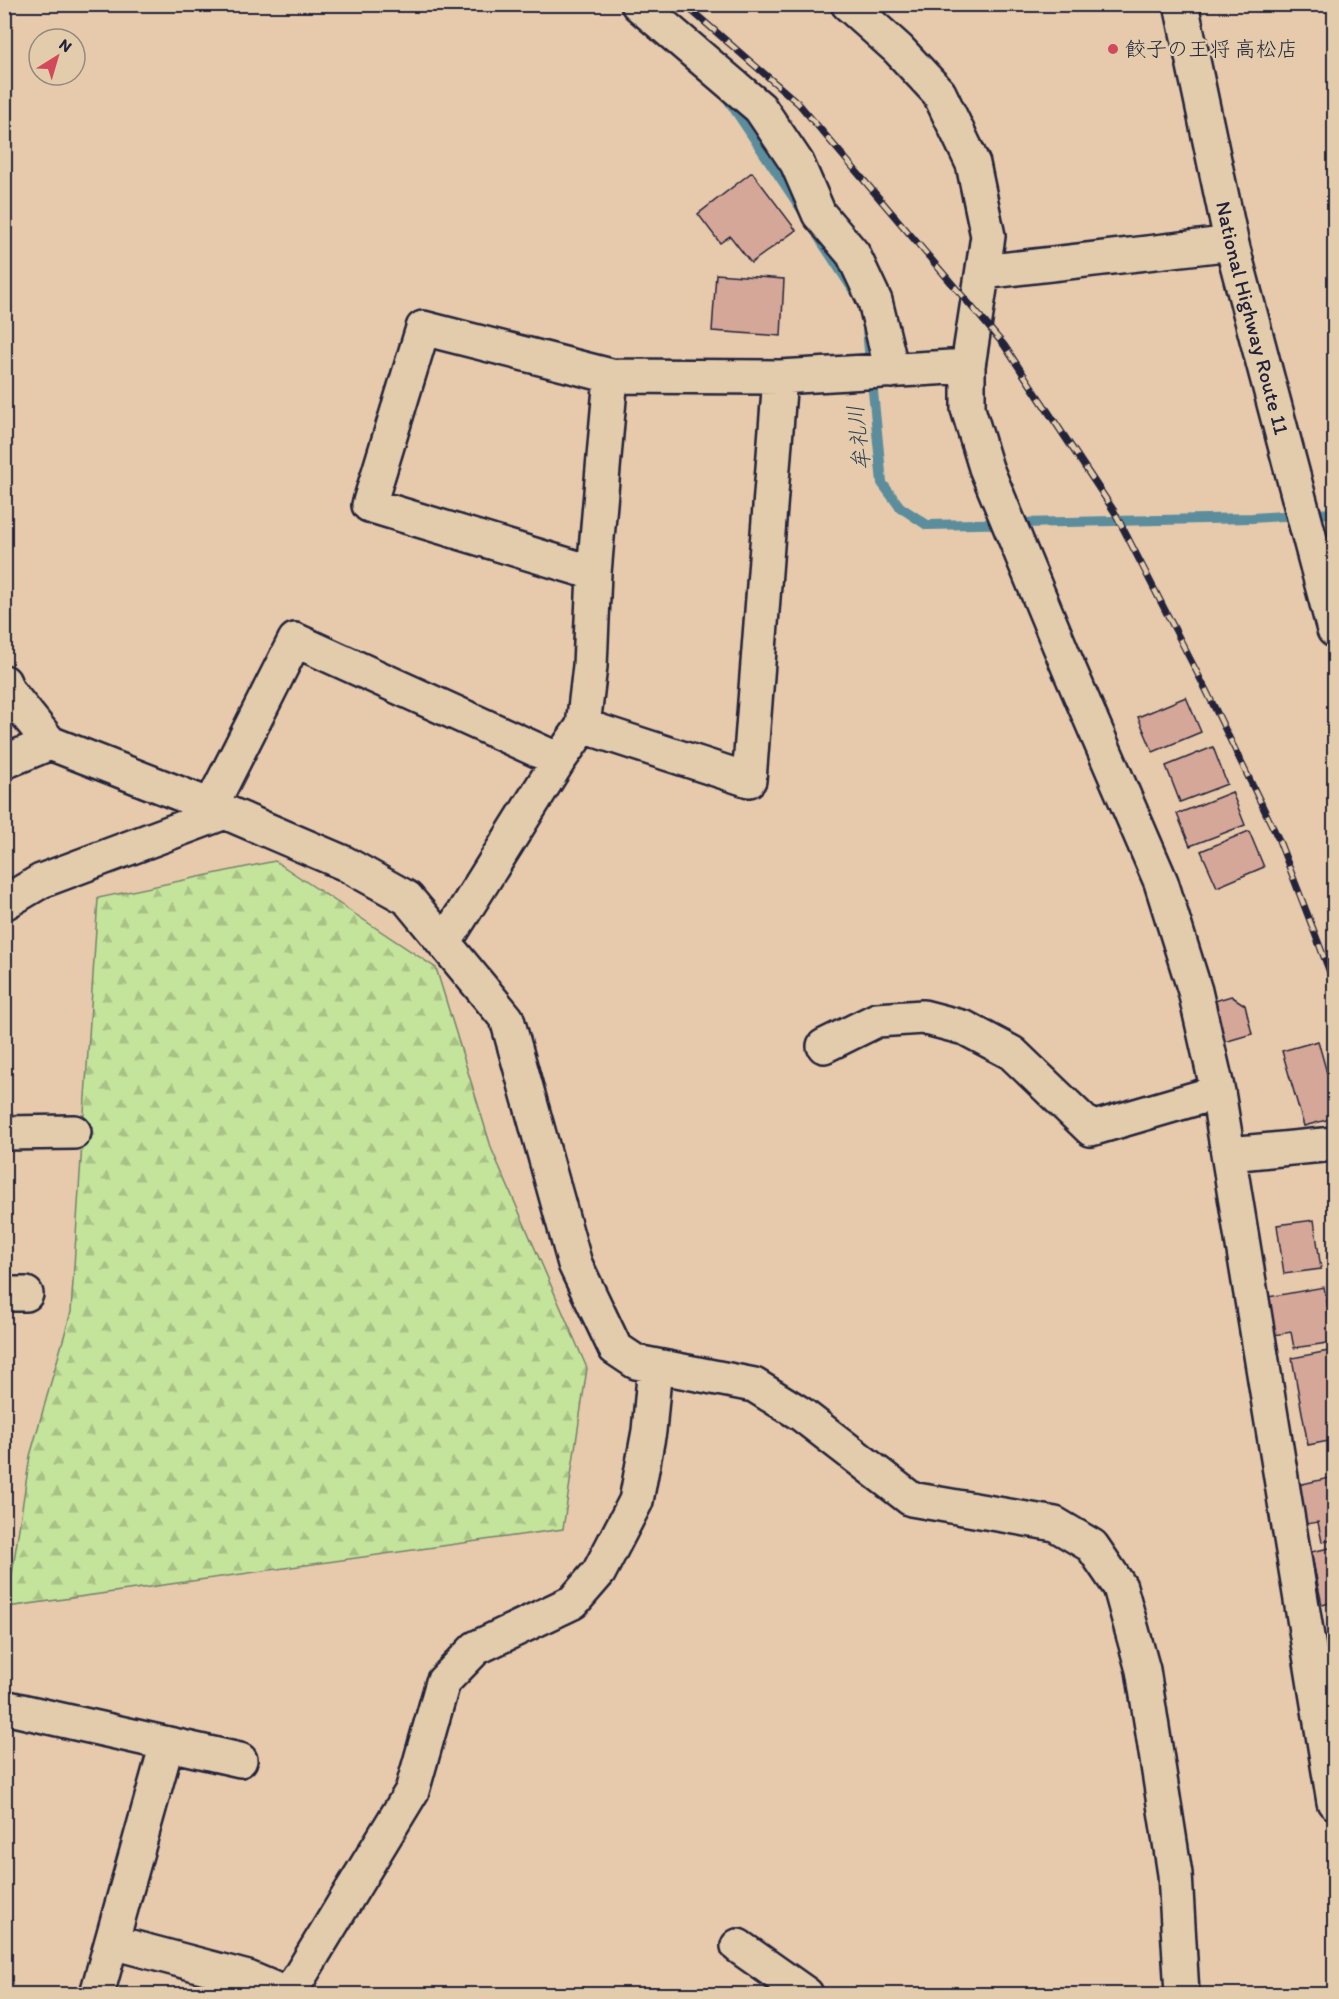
<svg xmlns="http://www.w3.org/2000/svg" width="1339" height="1999" font-family="Itim,'Klee One',sans-serif">
<style>
.forest{fill:url(#forest-firs);stroke:#73826b;stroke-width:1.5}
.lines{fill:none;stroke-linecap:round;stroke-linejoin:round}
.stream{stroke:#5c8d9c;stroke-width:10}
.building{fill:#d5a798;stroke:#22223b;stroke-width:1.5}
.minor-casing{stroke:#22223b;stroke-width:38}
.highway-casing{stroke:#22223b;stroke-width:38}
.minor{stroke:#e3ccac;stroke-width:33}
.highway{stroke:#e3ccac;stroke-width:33}
.rail-casing{stroke:#22223b;stroke-width:7}
.rail{stroke:#e3ccac;stroke-width:4.5;stroke-dasharray:14;stroke-linecap:butt}
.poi-dot{fill:#d1495b;stroke:#e3ccac;stroke-width:2}
.labels{text-anchor:middle;stroke-width:4.5;stroke-linejoin:round;paint-order:stroke}
.poi-label{font-size:21px;fill:#22223b;stroke:#e3ccac;text-anchor:start}
.street-label{font-size:21px;fill:#22223b;stroke:#e3ccac}
.water-label{font-size:22px;font-style:italic;fill:#313d53;stroke:#e3ccac}
</style>
<defs>
<pattern id="forest-firs" width="22" height="20" patternUnits="userSpaceOnUse" patternTransform="scale(1.5)"><rect width="22" height="20" fill="#c4e39b"/><path d="M5 1l3.5 6h-7zM16 11l3.5 6h-7z" fill="#a8c286"/></pattern>
</defs>
<rect width="100%" height="100%" fill="#e7caac"/>
<filter id="ink" filterUnits="userSpaceOnUse"><feTurbulence type="fractalNoise" baseFrequency=".0167" numOctaves="2"/><feDisplacementMap in="SourceGraphic" scale="12" xChannelSelector="R" yChannelSelector="G"/><feConvolveMatrix kernelMatrix="1 2 1 2 8 2 1 2 1" color-interpolation-filters="sRGB"/></filter>
<g filter="url(#ink)">
<path class="forest" d="M275 861 436 968 492 1150 587 1368 563 1529 7 1607 30 1456 71 1312 98 898Z"/>
<g class="lines">
<path class="stream" d="M729 101 802 210
M818 236 854 291
M867 330 882 483 900 507 927 525 1252 518 1334 513"/>
</g>
<path class="building" d="M752 172 796 230 751 263 730 236 720 243 698 214Z
M716 274 784 279 781 336 712 331Z
M1186 697 1201 732 1153 752 1138 717Z
M1213 747 1227 784 1180 802 1166 766Z
M1232 792 1245 825 1190 846 1177 814Z
M1249 831 1264 867 1217 887 1201 851Z
M1231 996 1245 1005 1252 1034 1214 1045 1202 1005Z
M1318 1041 1334 1098V1118L1304 1126 1282 1051Z
M1314 1220 1321 1269 1284 1274 1277 1225Z
M1324 1287 1334 1342 1294 1348 1291 1332 1274 1335 1268 1297Z
M1334 1350V1440L1308 1445 1292 1358Z
M1334 1477V1540L1322 1542 1318 1522 1301 1525 1293 1486Z
M1334 1547V1602L1322 1605 1311 1552Z"/>
<g class="lines">
<defs>
<path id="minor" d="M638 4 760 108 797 163 819 214 853 254 875 301 892 371
M848 4 898 49 939 93 973 164 988 236 968 366V409L986 468 1070 671 1161 882 1195 991 1218 1092 1334 1802
M983 272 1216 245H1232
M594 573 369 505 423 328 611 376 780 377 968 366
M4 682 7 690 50 743 211 806 344 863 407 898 507 1019 575 1264 615 1348 636 1362 754 1385 801 1414 911 1499 1055 1524 1092 1546 1120 1587 1143 1670 1175 1874 1182 1994
M583 726 749 780 780 377
M4 762 50 743
M211 806 295 640 559 760
M4 903 41 881 225 812
M445 942 559 760 583 726 590 666 594 573 611 376
M824 1046 877 1020 923 1017 965 1028 1012 1053 1091 1129 1218 1092
M4 1133 74 1132
M1229 1154 1334 1144
M4 1294H26
M4 1707 240 1760
M112 1942 248 1978 286 1994
M738 1946 806 1994
M97 1994 167 1744
M289 1994 412 1791 443 1682 476 1648 573 1602 599 1572 636 1501 649 1431 655 1366"/>
<g id="highway">
<path id="s1" d="M1181 4 1232 245 1334 630"/>
</g>
</defs>
<use href="#minor" class="minor-casing"/>
<use href="#highway" class="highway-casing"/>
<use href="#minor" class="minor"/>
<use href="#highway" class="highway"/>
<defs>
<path id="rail" d="M684 4 798 103 977 313 1004 345 1114 511 1127 536 1206 690 1278 838 1334 983"/>
</defs>
<use href="#rail" class="rail-casing"/>
<use href="#rail" class="rail"/>
</g>
</g>
<circle class="poi-dot" cx="1113" cy="49" r="6"/>
<g class="labels">
<g class="poi-label">
<text x="1125" y="56">餃子の王将 高松店</text>
</g>
<g class="street-label">
<text dy="7" stroke="none"><textPath href="#s1" startOffset="322">National Highway Route 11</textPath></text>
</g>
<g class="water-label">
<text transform="translate(858 438) rotate(-96)" y="8">牟礼川</text>
</g>
</g>
<rect width="1339" height="1999" fill="none" stroke="#e3ccac" stroke-width="24"/>
<rect x="12" y="12" width="1315" height="1975" fill="none" stroke="#22223b" stroke-width="2" filter="url(#ink)"/>
<g transform="translate(57 57) rotate(37)"><circle r="28" fill="#e3ccac" stroke="#96887f" stroke-width="1.5"/>
<path d="M0-4.5L10 22L0 15L-10 22Z" fill="#d1495b"/>
<text y="-9" font-size="16" font-weight="bold" text-anchor="middle" fill="#22223b">N</text>
</g>
</svg>
